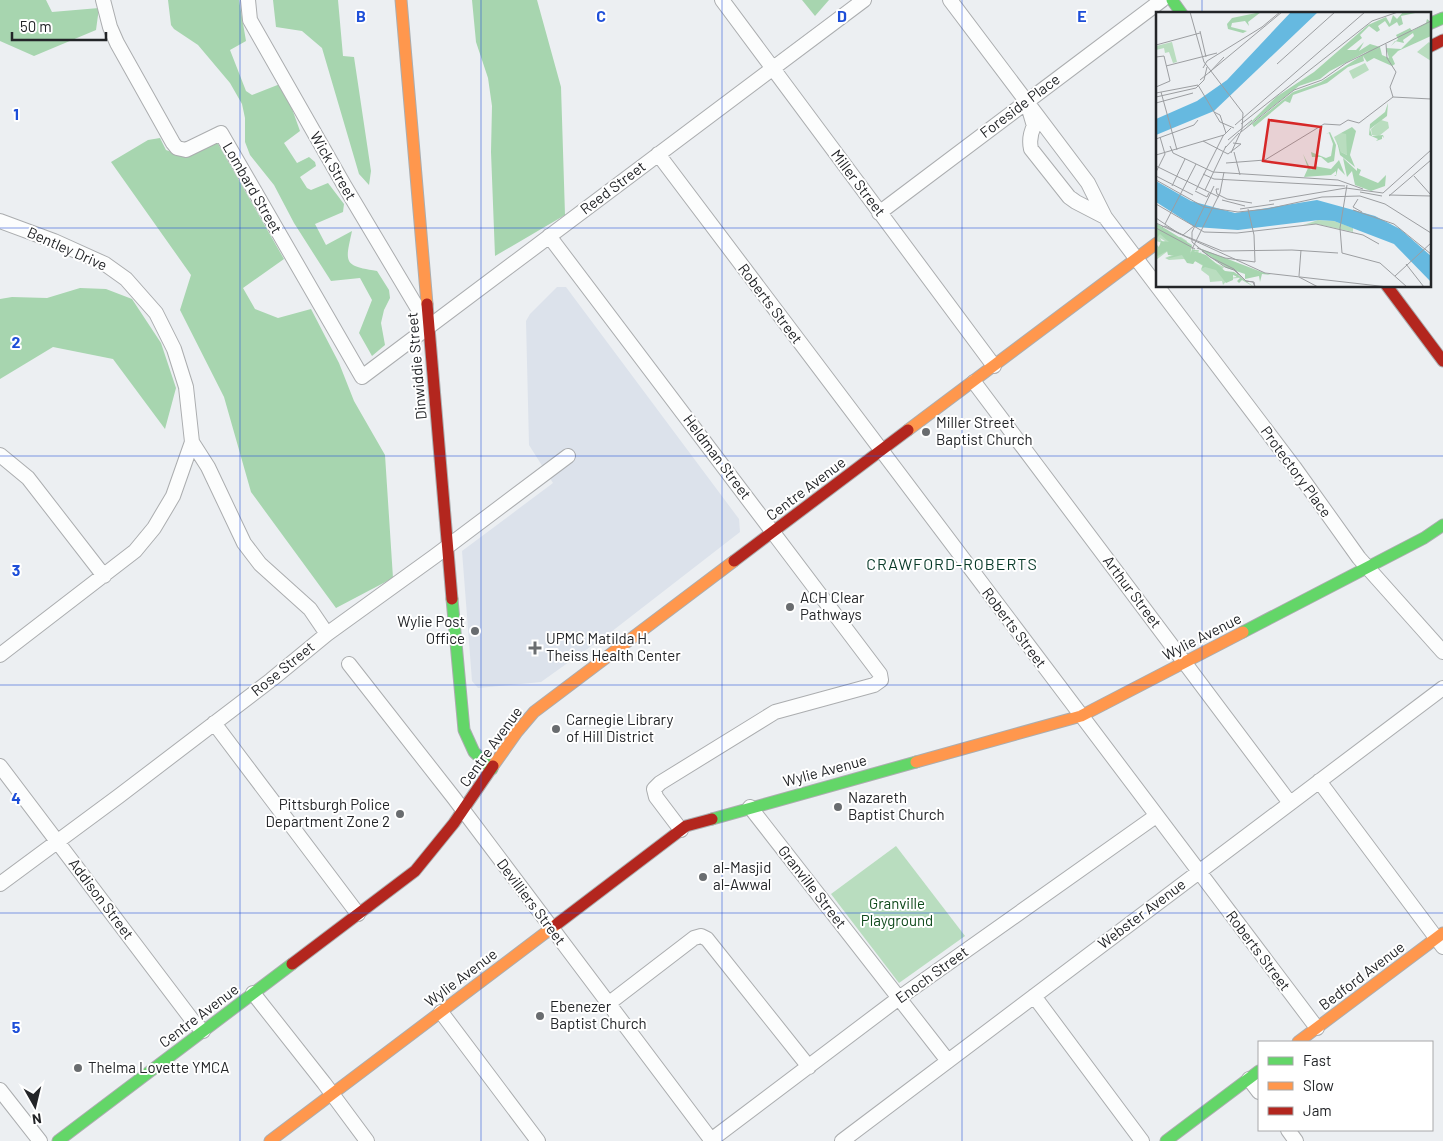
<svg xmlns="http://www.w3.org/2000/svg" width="1443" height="1141" font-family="Barlow,sans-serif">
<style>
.built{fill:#dce2eb}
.green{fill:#b9ddbf}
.forest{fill:#a7d5af}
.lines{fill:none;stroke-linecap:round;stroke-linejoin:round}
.street-casing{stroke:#abadaf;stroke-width:16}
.fast-casing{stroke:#abadaf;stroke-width:13}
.slow-casing{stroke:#abadaf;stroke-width:13}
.jam-casing{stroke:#abadaf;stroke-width:13}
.street{stroke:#fcfdfd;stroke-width:14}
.fast{stroke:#63d668;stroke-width:11}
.slow{stroke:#ff974d;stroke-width:11}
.jam{stroke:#b3261e;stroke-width:11}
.grid{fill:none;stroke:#1d4ed8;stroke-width:1;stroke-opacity:0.55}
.poi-dot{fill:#696c6f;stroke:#fff;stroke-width:2}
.labels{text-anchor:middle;stroke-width:4;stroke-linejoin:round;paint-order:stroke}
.street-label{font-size:15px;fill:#232528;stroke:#fff}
.poi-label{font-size:15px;fill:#232528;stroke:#fff;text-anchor:start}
.park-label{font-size:15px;fill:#0f491b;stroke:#fff}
.neighbourhood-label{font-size:16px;letter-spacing:1px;fill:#073928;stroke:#fff}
.inset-road{fill:none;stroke:#9c9ea1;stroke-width:1}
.view{fill:#d62828;fill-opacity:0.15;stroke:#d62828;stroke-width:2.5}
.inset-edge{fill:none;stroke:#232528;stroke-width:2.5}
.grid-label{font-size:16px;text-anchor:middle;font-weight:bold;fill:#1d4ed8;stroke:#fff;stroke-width:4;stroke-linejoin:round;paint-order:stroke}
</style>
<rect width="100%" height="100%" fill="#eceff2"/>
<path class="built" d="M557 287H566L739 519 740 532 611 632 541 682 478 688 472 681 462 551 553 483 529 445 526 321 530 314Z"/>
<path class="green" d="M896 846 965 936 899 983 831 894Z"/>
<path class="forest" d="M0 0H46L52 12 99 8 96 30 34 56 0 41Z
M168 0H239L246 41 230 50 246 91 252 95 280 84 290 103 300 131 284 143 297 163 309 157 315 162 316 166 300 177 307 188 311 190 328 183 344 204 343 212 315 224 326 245 352 231C345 263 343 266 377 271L389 290 390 298 384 310 381 323 385 345 372 356 359 333 372 300 360 278 331 281 294 223 274 185 250 155 245 142V118L242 104 230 83 198 45 174 29 171 25Z
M273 0H338L343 56 354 57 371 171 369 185 359 174 322 48 302 31 276 27Z
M472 0H537L561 87 565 215 495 256 491 152 492 106 488 78 476 42Z
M802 0H829L815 16Z
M160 138 166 150 186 157 217 142 284 259 243 288 255 309 278 318 311 309 339 363 354 401 385 455 393 578 336 608 251 492 224 397 180 310 191 275 111 162 148 140Z
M80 288 106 289 132 299 161 343 176 388 165 429 113 359 53 347 0 379V299L12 297 47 298Z"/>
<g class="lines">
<defs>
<path id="street" d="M103 0 110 27 117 43 173 143 177 148 186 150 221 133 362 377 864 0
M248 0 250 20 344 185 427 324
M722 0 994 366
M950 0 1088 183 1105 217
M1029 109 1034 126C1030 134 1029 140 1031 149L1069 197 1076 202 1105 217 1157 286
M658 154 1317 1028
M879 213 1162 0
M0 221 54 241 105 264 126 279 156 313 174 349 186 387 192 442 208 467 244 543 260 564 310 609 327 634
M549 236 880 674 881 680 874 685 775 712 660 783 654 789 656 797 681 830
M1157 286 1294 467 1359 558 1443 652
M974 382 1290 803
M0 455 28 478 104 576
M0 655 135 551 154 528 173 496 192 442
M349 664 454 798 712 1141
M214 723 358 914
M0 766 193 1021 203 1031
M1319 781 1443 947
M750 807 948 1061
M0 884 119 796 271 680 327 634 435 556 568 456
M253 993 324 1083 367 1141
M1034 996 1142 1141
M608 1004 694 938 701 936 707 939 809 1067
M441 1012 538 1141
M1249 1079 1259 1092
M0 1090 40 1141
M1288 1130 1296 1141
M711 1140 899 998 1156 816
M842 1141 1443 688"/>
<path id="fast" d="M1172 0 1182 14
M1429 24 1443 18
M452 599 464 730 474 752 492 769
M1243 632 1424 538 1443 525
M712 819 916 762
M58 1141 292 964
M1166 1141 1259 1071"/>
<path id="slow" d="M401 0 427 304
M908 430 1157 243
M916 762 1081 716 1243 632
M493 766 517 732 534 712 734 561
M1298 1042 1443 933
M270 1141 557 924"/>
<path id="jam" d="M1429 47 1443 40
M1387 286 1443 361
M427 304 452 599
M734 561 908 430
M557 924 686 826 712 819
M292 964 415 871 454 823 493 766"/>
</defs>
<use href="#street" class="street-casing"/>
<use href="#fast" class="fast-casing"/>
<use href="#slow" class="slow-casing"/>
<use href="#jam" class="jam-casing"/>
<use href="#street" class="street"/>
<use href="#fast" class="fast"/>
<use href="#slow" class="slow"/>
<use href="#jam" class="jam"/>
</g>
<path class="grid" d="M240 0V1141M481 0V1141M722 0V1141M962 0V1141M1202 0V14M0 228H1157M1429 228H1443M1202 286V1141M0 456H1443M0 685H1443M0 913H1443"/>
<g class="poi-dot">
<circle cx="926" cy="432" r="5"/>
<circle cx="790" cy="607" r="5"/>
<circle cx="475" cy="631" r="5"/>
<path d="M532.5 640.5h5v5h5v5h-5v5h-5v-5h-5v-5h5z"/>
<circle cx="556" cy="729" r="5"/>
<circle cx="838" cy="807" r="5"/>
<circle cx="400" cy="814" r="5"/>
<circle cx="703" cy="877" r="5"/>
<circle cx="540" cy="1016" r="5"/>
<circle cx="78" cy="1068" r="5"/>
</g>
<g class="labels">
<g class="street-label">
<text transform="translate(1020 106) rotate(-37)" y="5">Foreside Place</text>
<text transform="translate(333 166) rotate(60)" y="5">Wick Street</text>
<text transform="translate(858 183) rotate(53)" y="5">Miller Street</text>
<text transform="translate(252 188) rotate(60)" y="5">Lombard Street</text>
<text transform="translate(613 188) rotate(-37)" y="5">Reed Street</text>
<text transform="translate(67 249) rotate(24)" y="5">Bentley Drive</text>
<text transform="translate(770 304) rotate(53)" y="5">Roberts Street</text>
<text transform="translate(417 366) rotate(-95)" y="5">Dinwiddie Street</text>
<text transform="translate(717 457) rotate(53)" y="5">Heldman Street</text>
<text transform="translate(1296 472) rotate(54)" y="5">Protectory Place</text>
<text transform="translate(806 489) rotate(-37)" y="5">Centre Avenue</text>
<text transform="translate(1132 592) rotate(53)" y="5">Arthur Street</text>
<text transform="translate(1014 628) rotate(53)" y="5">Roberts Street</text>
<text transform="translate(1202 637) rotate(-27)" y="5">Wylie Avenue</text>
<text transform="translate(283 669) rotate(-39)" y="5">Rose Street</text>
<text transform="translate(491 747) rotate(-54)" y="5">Centre Avenue</text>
<text transform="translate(825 771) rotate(-15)" y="5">Wylie Avenue</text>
<text transform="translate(812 887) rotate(52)" y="5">Granville Street</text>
<text transform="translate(101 899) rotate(53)" y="5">Addison Street</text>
<text transform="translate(531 902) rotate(53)" y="5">Devilliers Street</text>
<text transform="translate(1142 914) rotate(-37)" y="5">Webster Avenue</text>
<text transform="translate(1258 951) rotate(53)" y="5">Roberts Street</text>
<text transform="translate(932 975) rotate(-36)" y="5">Enoch Street</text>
<text transform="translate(1362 976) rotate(-37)" y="5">Bedford Avenue</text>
<text transform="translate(461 978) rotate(-37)" y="5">Wylie Avenue</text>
<text transform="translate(199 1016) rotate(-37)" y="5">Centre Avenue</text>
</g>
<g class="poi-label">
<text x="936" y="428">Miller Street<tspan x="936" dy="17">Baptist Church</tspan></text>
<text x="800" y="603">ACH Clear<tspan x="800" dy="17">Pathways</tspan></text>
<text x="465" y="627" text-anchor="end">Wylie Post<tspan x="465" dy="17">Office</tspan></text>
<text x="546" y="644">UPMC Matilda H.<tspan x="546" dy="17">Theiss Health Center</tspan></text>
<text x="566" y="725">Carnegie Library<tspan x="566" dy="17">of Hill District</tspan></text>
<text x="848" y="803">Nazareth<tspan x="848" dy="17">Baptist Church</tspan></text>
<text x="390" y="810" text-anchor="end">Pittsburgh Police<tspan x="390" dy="17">Department Zone 2</tspan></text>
<text x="713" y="873">al-Masjid<tspan x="713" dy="17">al-Awwal</tspan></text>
<text x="550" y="1012">Ebenezer<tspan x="550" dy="17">Baptist Church</tspan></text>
<text x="88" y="1073">Thelma Lovette YMCA</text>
</g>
<g class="park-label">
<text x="897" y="909">Granville<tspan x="897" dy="17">Playground</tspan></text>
</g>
<g class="neighbourhood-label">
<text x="952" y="570">CRAWFORD-ROBERTS</text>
</g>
</g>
<g transform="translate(1156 12)">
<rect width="275" height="275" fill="#eceff2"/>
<path d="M16 30 21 50 17 51 13 40 9 41 8 36 0 38V34ZM273 30 275 32V49L261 40ZM209 51 213 58 197 67 193 59ZM225 108 232 110 233 116 223 124 216 123 215 117ZM185 121H190L193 139 191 143 185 140 178 125ZM162 208 178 209 197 216V220L161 212 147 213ZM0 219 2 222 11 219 18 225H25L31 229 30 239 34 244 33 238 38 244 40 238H43L41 245 45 240 46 245 68 255 65 259 76 261 74 266 80 265 81 261 74 257 83 262 82 265 86 264 82 266 72 267 67 273 66 269 54 270 53 264 45 258 47 254 39 249 37 252 28 247 13 248 9 246 18 242 12 239 0 248V233L4 239 3 234 9 229 4 226 7 231 0 229Z" fill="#b9ddbf"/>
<path d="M105 0 92 10 93 14 89 9 76 11 75 15 91 19 87 21 72 17 71 12 76 6ZM247 0H264L245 4 247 12 243 14 241 10 233 15 229 9 222 14 224 18 221 20 213 14 204 23 206 26 191 38H200L208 30 203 39 214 32 224 35 226 43 233 46 230 36 245 37 258 24 257 21 247 28 248 31 239 29 235 34 242 27 240 23 254 16 256 19 270 11 271 7 275 10V24L242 39 236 45 239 52 236 54 218 46 211 50 207 44 208 49 192 55 171 71 137 83 134 91 129 89 98 115 96 112 137 80 165 70 214 38 174 59 164 67 143 74 90 115 120 85 158 60 212 13 230 5 234 12 237 3 241 7ZM232 91 231 104 214 117 216 124 227 123 228 126 226 124V127L220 129 222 127 213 123 214 112 229 100ZM196 115 200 119 194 143 199 155 184 143 181 129 185 140 191 143 190 122 185 121ZM174 120 180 133 178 149 172 151 165 145H156L155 140 170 146 175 144 177 132 173 121 170 122ZM147 142 155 158 158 154 175 157 183 148 189 163 182 156 180 164H178L180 163V159L175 163 148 165 152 156ZM187 146 201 159V156L205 158 203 163 222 171 230 163 229 174 215 179 199 173 196 159 191 165ZM0 211 36 233 34 243 36 237 43 239H38L50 243 69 259 78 260 98 275 86 268 83 271 81 269 84 266 77 263V268L70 271 60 258 49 255 45 257 47 253 39 249 37 252 31 251 26 243 10 247 18 243H12L11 239 0 245V232L3 235 5 229 13 230 4 222 1 226ZM43 236 103 259 115 263 106 262 104 270 103 264 89 267V262L71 256Z" fill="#a7d5af"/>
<path d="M135 0H162L58 99 0 123V107L41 89 71 68ZM0 169 35 189 79 201 161 188 219 204 244 217 275 244V270L238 232 178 209 163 208 82 218 39 215 0 190Z" fill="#66b9e0"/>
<path class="inset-road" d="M34 0 48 50 87 101 86 117 75 141M44 19 50 45M230 32 231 46 240 60 234 75 237 85M0 33 44 21M0 45 8 44 14 69 0 75M121 52 179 0M10 54 61 41M47 56 51 49 106 15 124 0M53 61 68 45M44 68 126 0M5 80 21 138M0 81 42 73 64 110 78 116M0 85 40 76 48 68 51 55M0 91 37 81M58 100 64 103 70 121M85 112 216 9 242 0M79 113 209 0M85 120 138 78 166 68 190 51 275 9M0 127 38 113 42 108M72 128 96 108M47 129 72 142 85 132 77 131M14 134 17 141 57 160 182 168 207 177M69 136 83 121M78 140 84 163M0 143 68 123M70 151 109 148 168 112 184 113 192 108 203 111 237 85 275 87M0 154 63 185M0 160 9 142 4 125M47 162 58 167 189 174M0 164 37 183M258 164 275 183M0 168 48 195 82 200 111 197 166 185 204 184 229 192 275 221M16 174 29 147M58 174 36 220V230L54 245 78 257 90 269 98 270 99 275M63 177H60L61 182 71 187 96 191M40 178 67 124 75 116M49 178 70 134M39 179 51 185 53 181M204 180 226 184M233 183 275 184M233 184 275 148M202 187 197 195 206 200M66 188 89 194M113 189 190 176 227 181 275 138M0 192 48 220 81 221 160 212 207 223 223 232M84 197 118 192M197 198 238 212 275 242M0 206 22 221 66 239 136 238 182 241M0 211 109 261 232 275M9 212 40 152M6 215 9 214 27 223 38 214M0 216 39 237M41 236 69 246 99 250 98 223 92 197M36 237 64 181 68 160M46 239 69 255 78 258 90 269 97 270 99 275M186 241 224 251 251 275M186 241 184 216 191 173M250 252 268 275M143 264 145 238M239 264 275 231M143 265 162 275"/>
<path class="view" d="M113 108 165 115 159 156 107 149Z"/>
<rect width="275" height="275" class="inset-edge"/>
</g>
<g class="grid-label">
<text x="361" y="22">B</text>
<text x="601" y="22">C</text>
<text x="842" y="22">D</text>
<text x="1082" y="22">E</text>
<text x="16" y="120">1</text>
<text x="16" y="348">2</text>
<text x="16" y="576">3</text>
<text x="16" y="804">4</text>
<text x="16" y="1033">5</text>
</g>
<rect x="1258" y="1041" width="175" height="90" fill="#ffffff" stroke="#a7a8a9"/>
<rect x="1268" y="1057" width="25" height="8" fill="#63d668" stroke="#a7a8a9"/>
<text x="1303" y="1066" font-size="15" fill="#232528">Fast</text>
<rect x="1268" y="1082" width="25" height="8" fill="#ff974d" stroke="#a7a8a9"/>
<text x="1303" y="1091" font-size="15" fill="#232528">Slow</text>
<rect x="1268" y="1107" width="25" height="8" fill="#b3261e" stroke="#a7a8a9"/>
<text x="1303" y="1116" font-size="15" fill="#232528">Jam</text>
<g transform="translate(35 1106) rotate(172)" stroke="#ffffff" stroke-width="4" paint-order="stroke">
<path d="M0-4L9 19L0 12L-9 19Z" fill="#232528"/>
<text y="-8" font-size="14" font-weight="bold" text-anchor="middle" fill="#232528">N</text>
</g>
<path d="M12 32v8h94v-8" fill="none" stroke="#232528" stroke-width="2.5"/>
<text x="20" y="32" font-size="15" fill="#232528" stroke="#ffffff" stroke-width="4" paint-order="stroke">50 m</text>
</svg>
